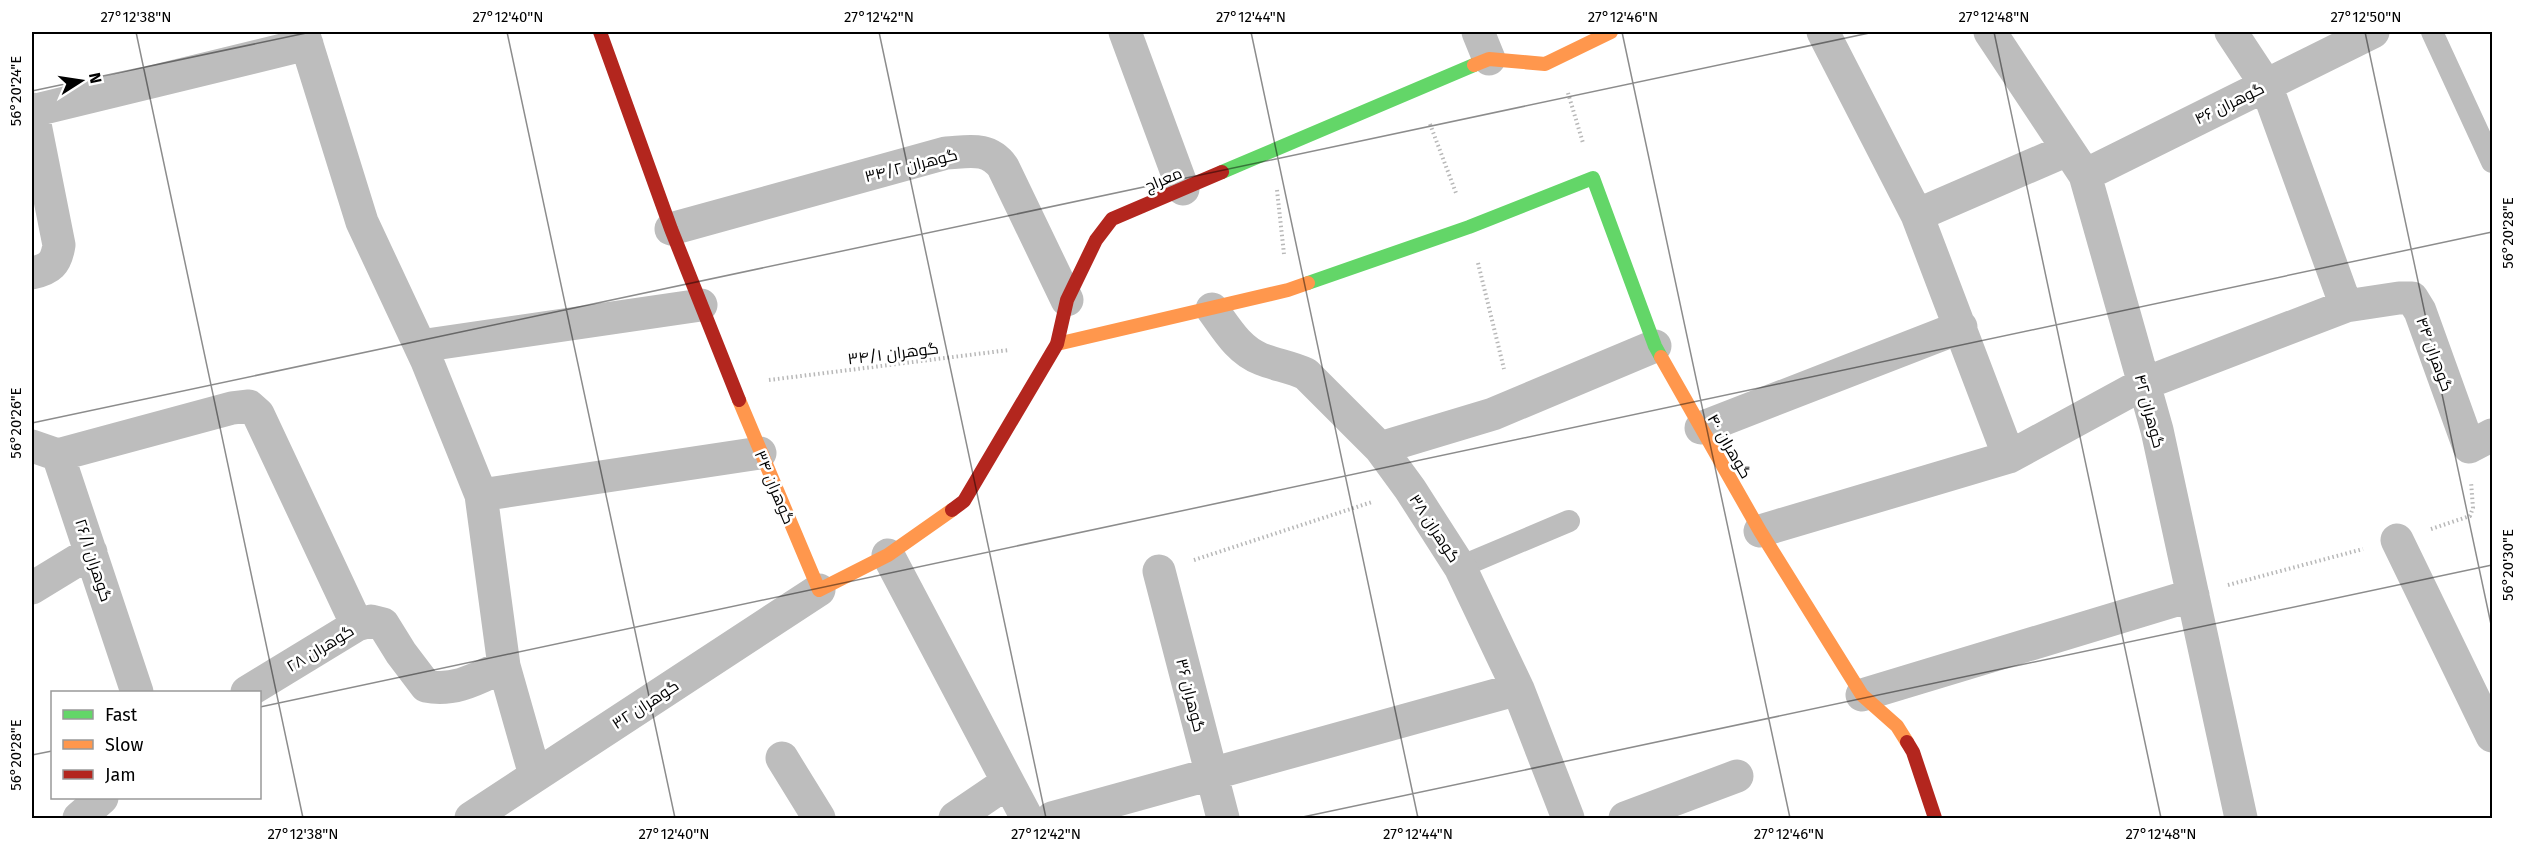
<svg xmlns="http://www.w3.org/2000/svg" width="2524" height="850" font-family="'Fira Sans',Cairo,sans-serif">
<style>
.lines{fill:none;stroke-linecap:round;stroke-linejoin:round}
.path{stroke:#b8b8b8;stroke-width:4;stroke-dasharray:1.5 3;stroke-linecap:butt}
.lane{stroke:#bdbdbd;stroke-width:22}
.street{stroke:#bdbdbd;stroke-width:33}
.fast{stroke:#63d668;stroke-width:14}
.slow{stroke:#ff974d;stroke-width:14}
.jam{stroke:#b3261e;stroke-width:14}
.ticks{fill:none;stroke:#000;stroke-width:1.5;stroke-opacity:0.45}
.labels{text-anchor:middle;stroke-width:5;stroke-linejoin:round;paint-order:stroke}
.street-label{font-size:16px;fill:#000;stroke:#fff}
.neatline{fill:none;stroke:#000;stroke-width:2}
.ticks-label{font-size:15px;text-anchor:middle;fill:#000}
</style>
<rect width="100%" height="100%" fill="#fff"/>
<g class="lines">
<path class="path" d="M1568 93 1583 143
M1430 124 1456 193
M1277 190 1284 254
M1478 263 1504 369
M769 380 1009 350
M2431 529 2470 516 2473 508 2471 482
M1194 560 1372 502
M2228 585 2363 549"/>
<path class="lane" d="M2432 32 2492 162
M1460 567 1569 521"/>
<path class="street" d="M303 32 362 222 427 361 481 495 504 666 535 775
M1125 32 1183 189
M1478 32 1489 59
M1823 32 1917 215 2067 150
M1990 32 2085 175 2157 430 2241 818
M2231 32 2266 85 2346 306 2399 298H2412L2420 311 2469 447 2492 435
M32 109 59 245C56 264 50 269 32 273
M32 111 307 44
M2085 175 2373 32
M1917 215 2009 457 2143 384 2346 306
M671 229 946 153C968 152 988 146 1003 167L1067 300
M1212 309C1226 328 1238 350 1261 359 1276 365 1291 367 1306 374L1380 448 1410 489 1460 567 1518 689 1568 818
M420 346 701 305
M1701 428 1961 327
M32 446 58 455 137 692
M1380 448 1493 414 1655 346
M58 455 232 408 249 406 258 414 357 625
M481 495 760 453
M1760 531 2009 457
M2397 540 2492 736
M888 555 1027 818
M1159 571 1223 818
M32 588 91 552
M247 692 357 625 371 621 383 624 401 653 426 686C455 692 478 678 504 666
M1862 695 2193 595
M782 758 819 818
M79 818 102 798
M471 818 819 590
M955 818 1008 782
M1052 818 1518 689
M1625 818 1737 776"/>
<path class="fast" d="M1222 172 1474 65
M1308 283 1469 227 1593 178 1655 346 1661 357"/>
<path class="slow" d="M1474 65 1489 59 1545 64 1611 32
M1057 344 1288 290 1308 283
M1661 357 1760 531 1862 695 1897 726 1907 742
M739 400 819 590 888 555 952 510"/>
<path class="jam" d="M600 32 671 229 739 400
M952 510 964 501 1057 344 1067 300 1096 240 1112 219 1222 172
M1907 742 1913 752 1935 818"/>
</g>
<path class="ticks" d="M136 32 303 818M507 32 675 818M879 32 1046 818M1251 32 1418 818M1622 32 1790 818M1994 32 2161 818M2365 32 2492 629M32 91 311 32M32 423 1874 32M260 707 2492 232M32 755 52 751M1298 818 2492 565"/>
<g class="labels">
<g class="street-label">
<text transform="translate(2229 103) rotate(-26)" y="6">گوهران ۴۶</text>
<text transform="translate(911 165) rotate(-14)" y="6">گوهران ۳۴/۲</text>
<text transform="translate(1163 179) rotate(-23)" y="6">معراج</text>
<text transform="translate(893 353) rotate(-7)" y="6">گوهران ۳۴/۱</text>
<text transform="translate(2435 354) rotate(70)" y="6">گوهران ۴۴</text>
<text transform="translate(2150 411) rotate(75)" y="6">گوهران ۴۲</text>
<text transform="translate(1730 446) rotate(60)" y="6">گوهران ۴۰</text>
<text transform="translate(775 487) rotate(67)" y="6">گوهران ۳۴</text>
<text transform="translate(1435 528) rotate(57)" y="6">گوهران ۳۸</text>
<text transform="translate(94 560) rotate(72)" y="6">گوهران ۲۶/۱</text>
<text transform="translate(320 648) rotate(-31)" y="6">گوهران ۲۸</text>
<text transform="translate(1191 695) rotate(76)" y="6">گوهران ۳۶</text>
<text transform="translate(645 704) rotate(-33)" y="6">گوهران ۳۲</text>
</g>
</g>
<rect width="2524" height="850" fill="none" stroke="#ffffff" stroke-width="66"/>
<rect x="51" y="691" width="210" height="108" fill="#ffffff" stroke="#999999" stroke-width="1.5"/>
<rect x="63" y="710" width="30" height="9" fill="#63d668" stroke="#999999" stroke-width="1.5"/>
<text x="105" y="721" font-size="18" fill="#000000">Fast</text>
<rect x="63" y="740" width="30" height="9" fill="#ff974d" stroke="#999999" stroke-width="1.5"/>
<text x="105" y="751" font-size="18" fill="#000000">Slow</text>
<rect x="63" y="770" width="30" height="9" fill="#b3261e" stroke="#999999" stroke-width="1.5"/>
<text x="105" y="781" font-size="18" fill="#000000">Jam</text>
<g transform="translate(81 81) rotate(78)" stroke="#ffffff" stroke-width="4.5" paint-order="stroke">
<path d="M0-4.5L10 22L0 15L-10 22Z" fill="#000000"/>
<text y="-9" font-size="16" font-weight="bold" text-anchor="middle" fill="#000000">N</text>
</g>
<rect x="33" y="33" width="2458" height="784" class="neatline"/>
<g class="ticks-label">
<text x="136" y="22">27°12'38"N</text>
<text x="508" y="22">27°12'40"N</text>
<text x="879" y="22">27°12'42"N</text>
<text x="1251" y="22">27°12'44"N</text>
<text x="1623" y="22">27°12'46"N</text>
<text x="1994" y="22">27°12'48"N</text>
<text x="2366" y="22">27°12'50"N</text>
<text transform="translate(16 91) rotate(-90)" y="5">56°20'24"E</text>
<text transform="translate(2508 233) rotate(-90)" y="5">56°20'28"E</text>
<text transform="translate(16 423) rotate(-90)" y="5">56°20'26"E</text>
<text transform="translate(2508 565) rotate(-90)" y="5">56°20'30"E</text>
<text transform="translate(16 755) rotate(-90)" y="5">56°20'28"E</text>
<text x="303" y="839">27°12'38"N</text>
<text x="674" y="839">27°12'40"N</text>
<text x="1046" y="839">27°12'42"N</text>
<text x="1418" y="839">27°12'44"N</text>
<text x="1789" y="839">27°12'46"N</text>
<text x="2161" y="839">27°12'48"N</text>
</g>
</svg>
